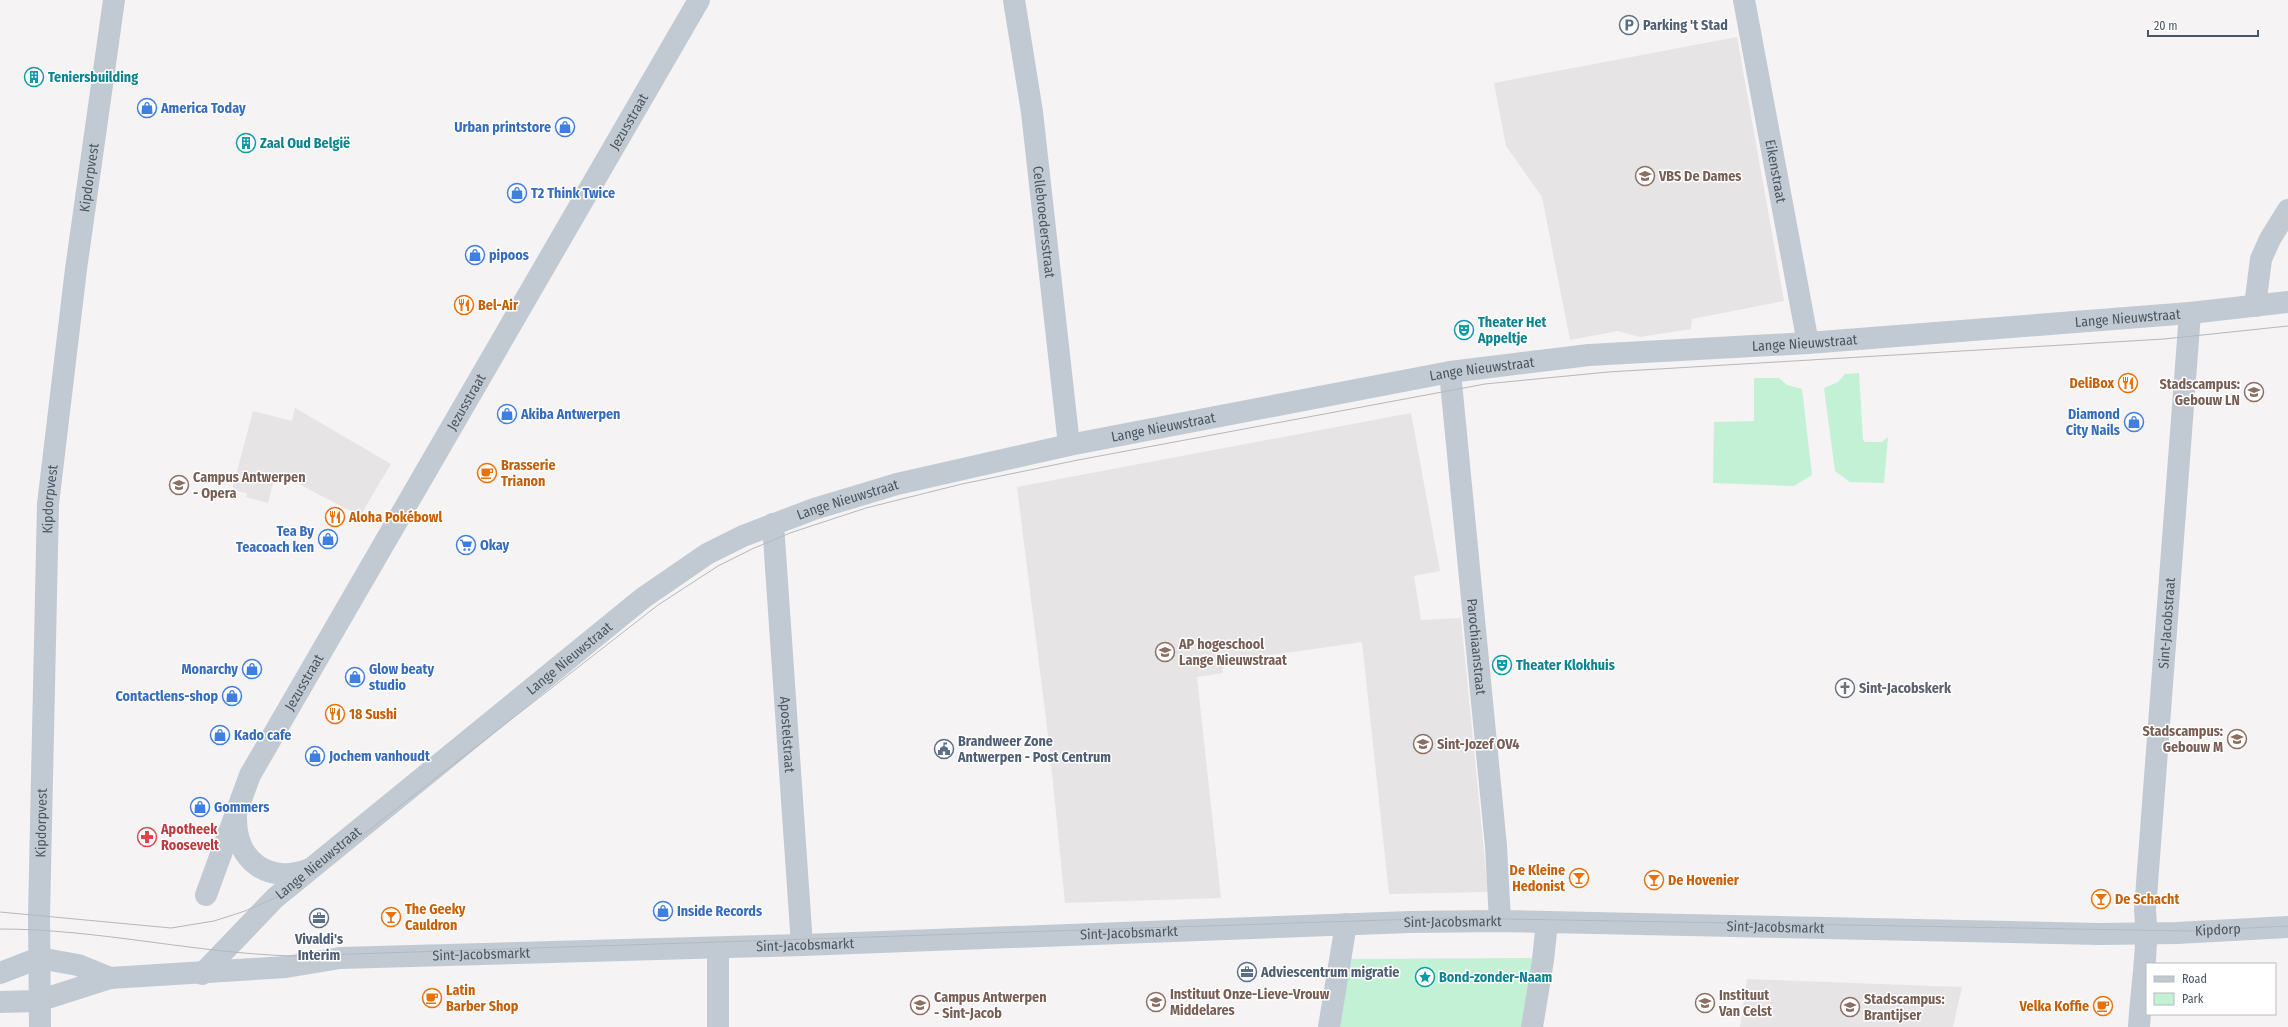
<svg xmlns="http://www.w3.org/2000/svg" width="2288" height="1027" font-family="'Fira Sans Condensed',sans-serif">
<style>
.education{fill:#e6e4e5}
.green{fill:#c3f1d5}
.lines{fill:none;stroke-linecap:round;stroke-linejoin:round}
.pedestrian{stroke:#c1cad2;stroke-width:22}
.minor{stroke:#c1cad2;stroke-width:22}
.tram{stroke:#b5b8bd;stroke-width:1}
.labels{text-anchor:middle;stroke-width:3;stroke-linejoin:round;paint-order:stroke}
.service-label{font-size:14px;font-weight:bold;fill:#4e5e75;stroke:#fff;text-anchor:start}
.culture-label{font-size:14px;font-weight:bold;fill:#0d838f;stroke:#fff;text-anchor:start}
.shop-label{font-size:14px;font-weight:bold;fill:#366cbe;stroke:#fff;text-anchor:start}
.street-label{font-size:14px;fill:#4a5661;stroke:#fff}
.education-label{font-size:14px;font-weight:bold;fill:#785e54;stroke:#fff;text-anchor:start}
.food-label{font-size:14px;font-weight:bold;fill:#c56008;stroke:#fff;text-anchor:start}
.worship-label{font-size:14px;font-weight:bold;fill:#5b616d;stroke:#fff;text-anchor:start}
.health-label{font-size:14px;font-weight:bold;fill:#be3a42;stroke:#fff;text-anchor:start}
</style>
<rect width="100%" height="100%" fill="#f5f3f3"/>
<path class="education" d="M1737 37 1784 301 1692 319 1691 329 1640 337 1618 331 1570 340 1542 197 1506 146 1494 83Z
M295 408 391 464 360 516 276 472 268 503 246 497 247 493 232 490 253 411 292 421Z
M1411 413 1440 571 1414 576 1421 620 1461 618 1488 892 1389 894 1362 642 1222 662 1223 673 1197 677 1221 898 1065 903 1049 743 1017 487Z
M1747 979 1962 987 1953 1027H1740Z"/>
<path class="green" d="M1859 373 1863 440 1865 442H1882L1888 437 1884 483 1850 482 1835 471 1824 388 1838 382 1845 374Z
M1754 378H1779L1787 385 1802 389 1812 475 1794 486 1713 483 1714 422 1754 421Z
M1532 958 1521 1027H1340L1351 959Z"/>
<g class="lines">
<g class="pedestrian">
<path d="M236 817C235 861 269 885 310 869"/>
<path id="s1" d="M206 895 250 775 699 0"/>
</g>
<g class="minor">
<path id="s2" d="M1014 0 1032 112 1069 445"/>
<path id="s3" d="M1744 0 1808 343"/>
<path d="M2255 306 2261 259 2270 239 2288 210"/>
<path id="s4" d="M1450 372 1496 846 1500 921"/>
<path id="s5" d="M773 524 802 945"/>
<path d="M39 958 78 965 110 978"/>
<path d="M0 973 39 958"/>
<path id="s6" d="M202 974 275 898 643 598 707 554 743 536 814 509 897 484 1069 445 1450 372 1589 355 1808 343 2190 313 2288 302"/>
<path id="s7" d="M0 1002 38 1001 110 978 286 967 340 958 802 945 1410 922 1500 921 2099 934 2177 933 2288 927"/>
<path id="s8" d="M40 1027 39 916 48 504 76 269 114 0"/>
<path d="M718 1027V948"/>
<path d="M1329 1027 1346 924"/>
<path d="M1532 1027 1543 960 1547 922"/>
<path id="s9" d="M2139 1027C2141 988 2149 949 2145 910L2190 313"/>
</g>
<g class="tram">
<path d="M0 912 171 928 214 921 245 911 275 898 304 881 658 605 718 566 752 549 790 533 866 508 962 484 1078 460 1485 384 1608 372 2164 339 2288 326"/>
<path id="s10" d="M0 929C98 929 194 953 292 956L1448 918 2188 931 2288 926"/>
</g>
</g>
<defs>
<symbol id="parking-ring" viewBox="-11 -11 22 22"><circle r="9.5" fill="#fff" stroke="#5c6f8a" stroke-width="1.5"/><path d="M-3.5-5.5H1a3.5 3.5 0 0 1 0 7H-1V5.5H-3.5ZM-1-3.4V-.6H.8a1.4 1.4 0 0 0 0-2.8Z" fill="#5c6f8a"/></symbol>
<symbol id="building-ring" viewBox="-11 -11 22 22"><circle r="9.5" fill="#fff" stroke="#0f9aa8" stroke-width="1.5"/><path d="M-4-6H4V6H1V3H-1V6H-4ZM-2.5-4.3h1.7v1.8h-1.7ZM.8-4.3h1.7v1.8H.8ZM-2.5-1h1.7V.8h-1.7ZM.8-1h1.7V.8H.8Z" fill="#0f9aa8"/></symbol>
<symbol id="shop-ring" viewBox="-11 -11 22 22"><circle r="9.5" fill="#fff" stroke="#3f7fe0" stroke-width="1.5"/><path d="M-5-2.5h2.3a2.7 3.5 0 0 1 5.4 0H5L5.5 6h-11ZM-1.5-2.5h3a1.5 2.3 0 0 0-3 0Z" fill="#3f7fe0"/></symbol>
<symbol id="school-ring" viewBox="-11 -11 22 22"><circle r="9.5" fill="#fff" stroke="#8d6e63" stroke-width="1.5"/><path d="M0-5L7-2L0 1L-7-2ZM-4 1L0 2.5L4 1V4Q0 6-4 4Z" fill="#8d6e63"/></symbol>
<symbol id="restaurant-ring" viewBox="-11 -11 22 22"><circle r="9.5" fill="#fff" stroke="#e8710a" stroke-width="1.5"/><path d="M-5-6h1v4h1v-4h1v4h1v-4h1v5L-1.5 .5V6h-2V.5L-5-1ZM5-6V6H3V1.5H1.5Q1.5-4 5-6Z" fill="#e8710a"/></symbol>
<symbol id="theatre-ring" viewBox="-11 -11 22 22"><circle r="9.5" fill="#fff" stroke="#0f9aa8" stroke-width="1.5"/><path d="M-5-5.5Q0-4 5-5.5V0Q5 5 0 6Q-5 5-5 0ZM-3.3-2.5H-1v1.5H-3.3ZM1-2.5H3.3v1.5H1ZM-2.8 1Q0 5.5 2.8 1Z" fill="#0f9aa8"/></symbol>
<symbol id="university-ring" viewBox="-11 -11 22 22"><circle r="9.5" fill="#fff" stroke="#8d6e63" stroke-width="1.5"/><path d="M0-5L7-2L0 1L-7-2ZM-4 1L0 2.5L4 1V4Q0 6-4 4Z" fill="#8d6e63"/></symbol>
<symbol id="cafe-ring" viewBox="-11 -11 22 22"><circle r="9.5" fill="#fff" stroke="#e8710a" stroke-width="1.5"/><path d="M-5.5-4.5H6V0H3Q3 3.5 0 3.5H-2.5Q-5.5 3.5-5.5 0ZM3-3.2v2h1.7v-2ZM-6 4.5H4V6H-6Z" fill="#e8710a"/></symbol>
<symbol id="supermarket-ring" viewBox="-11 -11 22 22"><circle r="9.5" fill="#fff" stroke="#3f7fe0" stroke-width="1.5"/><path d="M-6-5.5h2.5l.6 2H6L4.5 2H-2.5L-4.4-4H-6ZM-1.5 3.2a1.3 1.3 0 1 0 .1 0ZM3 3.2a1.3 1.3 0 1 0 .1 0Z" fill="#3f7fe0"/></symbol>
<symbol id="church-ring" viewBox="-11 -11 22 22"><circle r="9.5" fill="#fff" stroke="#6b7280" stroke-width="1.5"/><path d="M-1.2-6h2.4v3.5h3.3v2.4h-3.3V6h-2.4V-.1h-3.3v-2.4h3.3Z" fill="#6b7280"/></symbol>
<symbol id="civic-ring" viewBox="-11 -11 22 22"><circle r="9.5" fill="#fff" stroke="#5c6f8a" stroke-width="1.5"/><path d="M-.6-6.5H3V-4.5H.6V-3L4-1V1h2V6H-6V1h2V-1L-.6-3ZM-1.2 2.5V6h2.4V2.5Z" fill="#5c6f8a"/></symbol>
<symbol id="pharmacy-ring" viewBox="-11 -11 22 22"><circle r="9.5" fill="#fff" stroke="#e0444e" stroke-width="1.5"/><path d="M-2-6h4v4h4v4h-4v4h-4v-4h-4v-4h4Z" fill="#e0444e"/></symbol>
<symbol id="bar-ring" viewBox="-11 -11 22 22"><circle r="9.5" fill="#fff" stroke="#e8710a" stroke-width="1.5"/><path d="M-6-5H6L.8 .8V4.5H3.5V6h-7V4.5H-.8V.8Z" fill="#e8710a"/></symbol>
<symbol id="office-ring" viewBox="-11 -11 22 22"><circle r="9.5" fill="#fff" stroke="#5c6f8a" stroke-width="1.5"/><path d="M-6-3h4V-5.5h4V-3h4V5H-6ZM-1-4.5V-3h2v-1.5ZM-6 0V1H6V0Z" fill="#5c6f8a"/></symbol>
<symbol id="sight-ring" viewBox="-11 -11 22 22"><circle r="9.5" fill="#fff" stroke="#0f9aa8" stroke-width="1.5"/><path d="M0-6L1.8-2.2L6-1.7L2.9 1.2L3.7 5.4L0 3.3L-3.7 5.4L-2.9 1.2L-6-1.7L-1.8-2.2Z" fill="#0f9aa8"/></symbol>
</defs>
<g fill-rule="evenodd">
<use href="#parking-ring" x="1618" y="14" width="22" height="22"/>
<use href="#building-ring" x="23" y="66" width="22" height="22"/>
<use href="#shop-ring" x="136" y="97" width="22" height="22"/>
<use href="#shop-ring" x="554" y="116" width="22" height="22"/>
<use href="#building-ring" x="235" y="132" width="22" height="22"/>
<use href="#school-ring" x="1634" y="165" width="22" height="22"/>
<use href="#shop-ring" x="506" y="182" width="22" height="22"/>
<use href="#shop-ring" x="464" y="244" width="22" height="22"/>
<use href="#restaurant-ring" x="453" y="294" width="22" height="22"/>
<use href="#theatre-ring" x="1453" y="319" width="22" height="22"/>
<use href="#restaurant-ring" x="2117" y="372" width="22" height="22"/>
<use href="#university-ring" x="2243" y="381" width="22" height="22"/>
<use href="#shop-ring" x="496" y="403" width="22" height="22"/>
<use href="#shop-ring" x="2123" y="411" width="22" height="22"/>
<use href="#cafe-ring" x="476" y="462" width="22" height="22"/>
<use href="#university-ring" x="168" y="474" width="22" height="22"/>
<use href="#restaurant-ring" x="324" y="506" width="22" height="22"/>
<use href="#shop-ring" x="317" y="528" width="22" height="22"/>
<use href="#supermarket-ring" x="455" y="534" width="22" height="22"/>
<use href="#university-ring" x="1154" y="641" width="22" height="22"/>
<use href="#theatre-ring" x="1491" y="654" width="22" height="22"/>
<use href="#shop-ring" x="241" y="658" width="22" height="22"/>
<use href="#shop-ring" x="344" y="666" width="22" height="22"/>
<use href="#church-ring" x="1834" y="677" width="22" height="22"/>
<use href="#shop-ring" x="221" y="685" width="22" height="22"/>
<use href="#restaurant-ring" x="324" y="703" width="22" height="22"/>
<use href="#shop-ring" x="209" y="724" width="22" height="22"/>
<use href="#university-ring" x="2226" y="728" width="22" height="22"/>
<use href="#school-ring" x="1412" y="733" width="22" height="22"/>
<use href="#civic-ring" x="933" y="738" width="22" height="22"/>
<use href="#shop-ring" x="304" y="745" width="22" height="22"/>
<use href="#shop-ring" x="189" y="796" width="22" height="22"/>
<use href="#pharmacy-ring" x="136" y="826" width="22" height="22"/>
<use href="#bar-ring" x="1568" y="867" width="22" height="22"/>
<use href="#bar-ring" x="1643" y="869" width="22" height="22"/>
<use href="#bar-ring" x="2090" y="888" width="22" height="22"/>
<use href="#shop-ring" x="652" y="900" width="22" height="22"/>
<use href="#bar-ring" x="380" y="906" width="22" height="22"/>
<use href="#office-ring" x="308" y="907" width="22" height="22"/>
<use href="#office-ring" x="1236" y="961" width="22" height="22"/>
<use href="#sight-ring" x="1414" y="966" width="22" height="22"/>
<use href="#cafe-ring" x="421" y="987" width="22" height="22"/>
<use href="#school-ring" x="1145" y="991" width="22" height="22"/>
<use href="#university-ring" x="1694" y="992" width="22" height="22"/>
<use href="#university-ring" x="909" y="994" width="22" height="22"/>
<use href="#cafe-ring" x="2092" y="995" width="22" height="22"/>
<use href="#university-ring" x="1839" y="996" width="22" height="22"/>
</g>
<g class="labels">
<g class="service-label">
<text x="1643" y="30">Parking 't Stad</text>
<text x="958" y="746">Brandweer Zone<tspan x="958" dy="16">Antwerpen - Post Centrum</tspan></text>
<text x="319" y="944" text-anchor="middle">Vivaldi's<tspan x="319" dy="16">Interim</tspan></text>
<text x="1261" y="977">Adviescentrum migratie</text>
</g>
<g class="culture-label">
<text x="48" y="82">Teniersbuilding</text>
<text x="260" y="148">Zaal Oud België</text>
<text x="1478" y="327">Theater Het<tspan x="1478" dy="16">Appeltje</tspan></text>
<text x="1516" y="670">Theater Klokhuis</text>
<text x="1439" y="982">Bond-zonder-Naam</text>
</g>
<g class="shop-label">
<text x="161" y="113">America Today</text>
<text x="551" y="132" text-anchor="end">Urban printstore</text>
<text x="531" y="198">T2 Think Twice</text>
<text x="489" y="260">pipoos</text>
<text x="521" y="419">Akiba Antwerpen</text>
<text x="2120" y="419" text-anchor="end">Diamond<tspan x="2120" dy="16">City Nails</tspan></text>
<text x="314" y="536" text-anchor="end">Tea By<tspan x="314" dy="16">Teacoach ken</tspan></text>
<text x="480" y="550">Okay</text>
<text x="238" y="674" text-anchor="end">Monarchy</text>
<text x="369" y="674">Glow beaty<tspan x="369" dy="16">studio</tspan></text>
<text x="218" y="701" text-anchor="end">Contactlens-shop</text>
<text x="234" y="740">Kado cafe</text>
<text x="329" y="761">Jochem vanhoudt</text>
<text x="214" y="812">Gommers</text>
<text x="677" y="916">Inside Records</text>
</g>
<g class="street-label">
<text dy="5" stroke="none"><textPath href="#s1" startOffset="883">Jezusstraat</textPath></text>
<text dy="5" stroke="none"><textPath href="#s3" startOffset="174">Eikenstraat</textPath></text>
<text dy="5" stroke="none"><textPath href="#s8" startOffset="852">Kipdorpvest</textPath></text>
<text dy="5" stroke="none"><textPath href="#s2" startOffset="224">Cellebroedersstraat</textPath></text>
<text dy="5" stroke="none"><textPath href="#s6" startOffset="2105">Lange Nieuwstraat</textPath></text>
<text dy="5" stroke="none"><textPath href="#s6" startOffset="1781">Lange Nieuwstraat</textPath></text>
<text dy="5" stroke="none"><textPath href="#s6" startOffset="1457">Lange Nieuwstraat</textPath></text>
<text dy="5" stroke="none"><textPath href="#s1" startOffset="559">Jezusstraat</textPath></text>
<text dy="5" stroke="none"><textPath href="#s6" startOffset="1133">Lange Nieuwstraat</textPath></text>
<text dy="5" stroke="none"><textPath href="#s8" startOffset="528">Kipdorpvest</textPath></text>
<text dy="5" stroke="none"><textPath href="#s6" startOffset="809">Lange Nieuwstraat</textPath></text>
<text dy="5" stroke="none"><textPath href="#s9" startOffset="405">Sint-Jacobstraat</textPath></text>
<text dy="5" stroke="none"><textPath href="#s4" startOffset="276">Parochiaanstraat</textPath></text>
<text dy="5" stroke="none"><textPath href="#s6" startOffset="485">Lange Nieuwstraat</textPath></text>
<text dy="5" stroke="none"><textPath href="#s1" startOffset="235">Jezusstraat</textPath></text>
<text dy="5" stroke="none"><textPath href="#s5" startOffset="211">Apostelstraat</textPath></text>
<text dy="5" stroke="none"><textPath href="#s8" startOffset="204">Kipdorpvest</textPath></text>
<text dy="5" stroke="none"><textPath href="#s6" startOffset="161">Lange Nieuwstraat</textPath></text>
<text dy="5" stroke="none"><textPath href="#s7" startOffset="1458">Sint-Jacobsmarkt</textPath></text>
<text dy="5" stroke="none"><textPath href="#s7" startOffset="1781">Sint-Jacobsmarkt</textPath></text>
<text dy="5" stroke="none"><textPath href="#s10" startOffset="2220">Kipdorp</textPath></text>
<text dy="5" stroke="none"><textPath href="#s7" startOffset="1134">Sint-Jacobsmarkt</textPath></text>
<text dy="5" stroke="none"><textPath href="#s7" startOffset="810">Sint-Jacobsmarkt</textPath></text>
<text dy="5" stroke="none"><textPath href="#s7" startOffset="486">Sint-Jacobsmarkt</textPath></text>
</g>
<g class="education-label">
<text x="1659" y="181">VBS De Dames</text>
<text x="2240" y="389" text-anchor="end">Stadscampus:<tspan x="2240" dy="16">Gebouw LN</tspan></text>
<text x="193" y="482">Campus Antwerpen<tspan x="193" dy="16">- Opera</tspan></text>
<text x="1179" y="649">AP hogeschool<tspan x="1179" dy="16">Lange Nieuwstraat</tspan></text>
<text x="2223" y="736" text-anchor="end">Stadscampus:<tspan x="2223" dy="16">Gebouw M</tspan></text>
<text x="1437" y="749">Sint-Jozef OV4</text>
<text x="1170" y="999">Instituut Onze-Lieve-Vrouw<tspan x="1170" dy="16">Middelares</tspan></text>
<text x="1719" y="1000">Instituut<tspan x="1719" dy="16">Van Celst</tspan></text>
<text x="934" y="1002">Campus Antwerpen<tspan x="934" dy="16">- Sint-Jacob</tspan></text>
<text x="1864" y="1004">Stadscampus:<tspan x="1864" dy="16">Brantijser</tspan></text>
</g>
<g class="food-label">
<text x="478" y="310">Bel-Air</text>
<text x="2114" y="388" text-anchor="end">DeliBox</text>
<text x="501" y="470">Brasserie<tspan x="501" dy="16">Trianon</tspan></text>
<text x="349" y="522">Aloha Pokébowl</text>
<text x="349" y="719">18 Sushi</text>
<text x="1565" y="875" text-anchor="end">De Kleine<tspan x="1565" dy="16">Hedonist</tspan></text>
<text x="1668" y="885">De Hovenier</text>
<text x="2115" y="904">De Schacht</text>
<text x="405" y="914">The Geeky<tspan x="405" dy="16">Cauldron</tspan></text>
<text x="446" y="995">Latin<tspan x="446" dy="16">Barber Shop</tspan></text>
<text x="2089" y="1011" text-anchor="end">Velka Koffie</text>
</g>
<g class="worship-label">
<text x="1859" y="693">Sint-Jacobskerk</text>
</g>
<g class="health-label">
<text x="161" y="834">Apotheek<tspan x="161" dy="16">Roosevelt</tspan></text>
</g>
</g>
<rect x="2146" y="963" width="130" height="52" fill="#ffffff" stroke="#b7bbc0"/>
<rect x="2154" y="976" width="20" height="6" fill="#c1cad2" stroke="#b7bbc0"/>
<text x="2182" y="983" font-size="12" fill="#4a5661">Road</text>
<rect x="2154" y="993" width="20" height="12" fill="#c3f1d5" stroke="#b7bbc0"/>
<text x="2182" y="1003" font-size="12" fill="#4a5661">Park</text>
<path d="M2148 30v6h110v-6" fill="none" stroke="#4a5661" stroke-width="2"/>
<text x="2154" y="30" font-size="12" fill="#4a5661" stroke="#ffffff" stroke-width="3" paint-order="stroke">20 m</text>
</svg>
